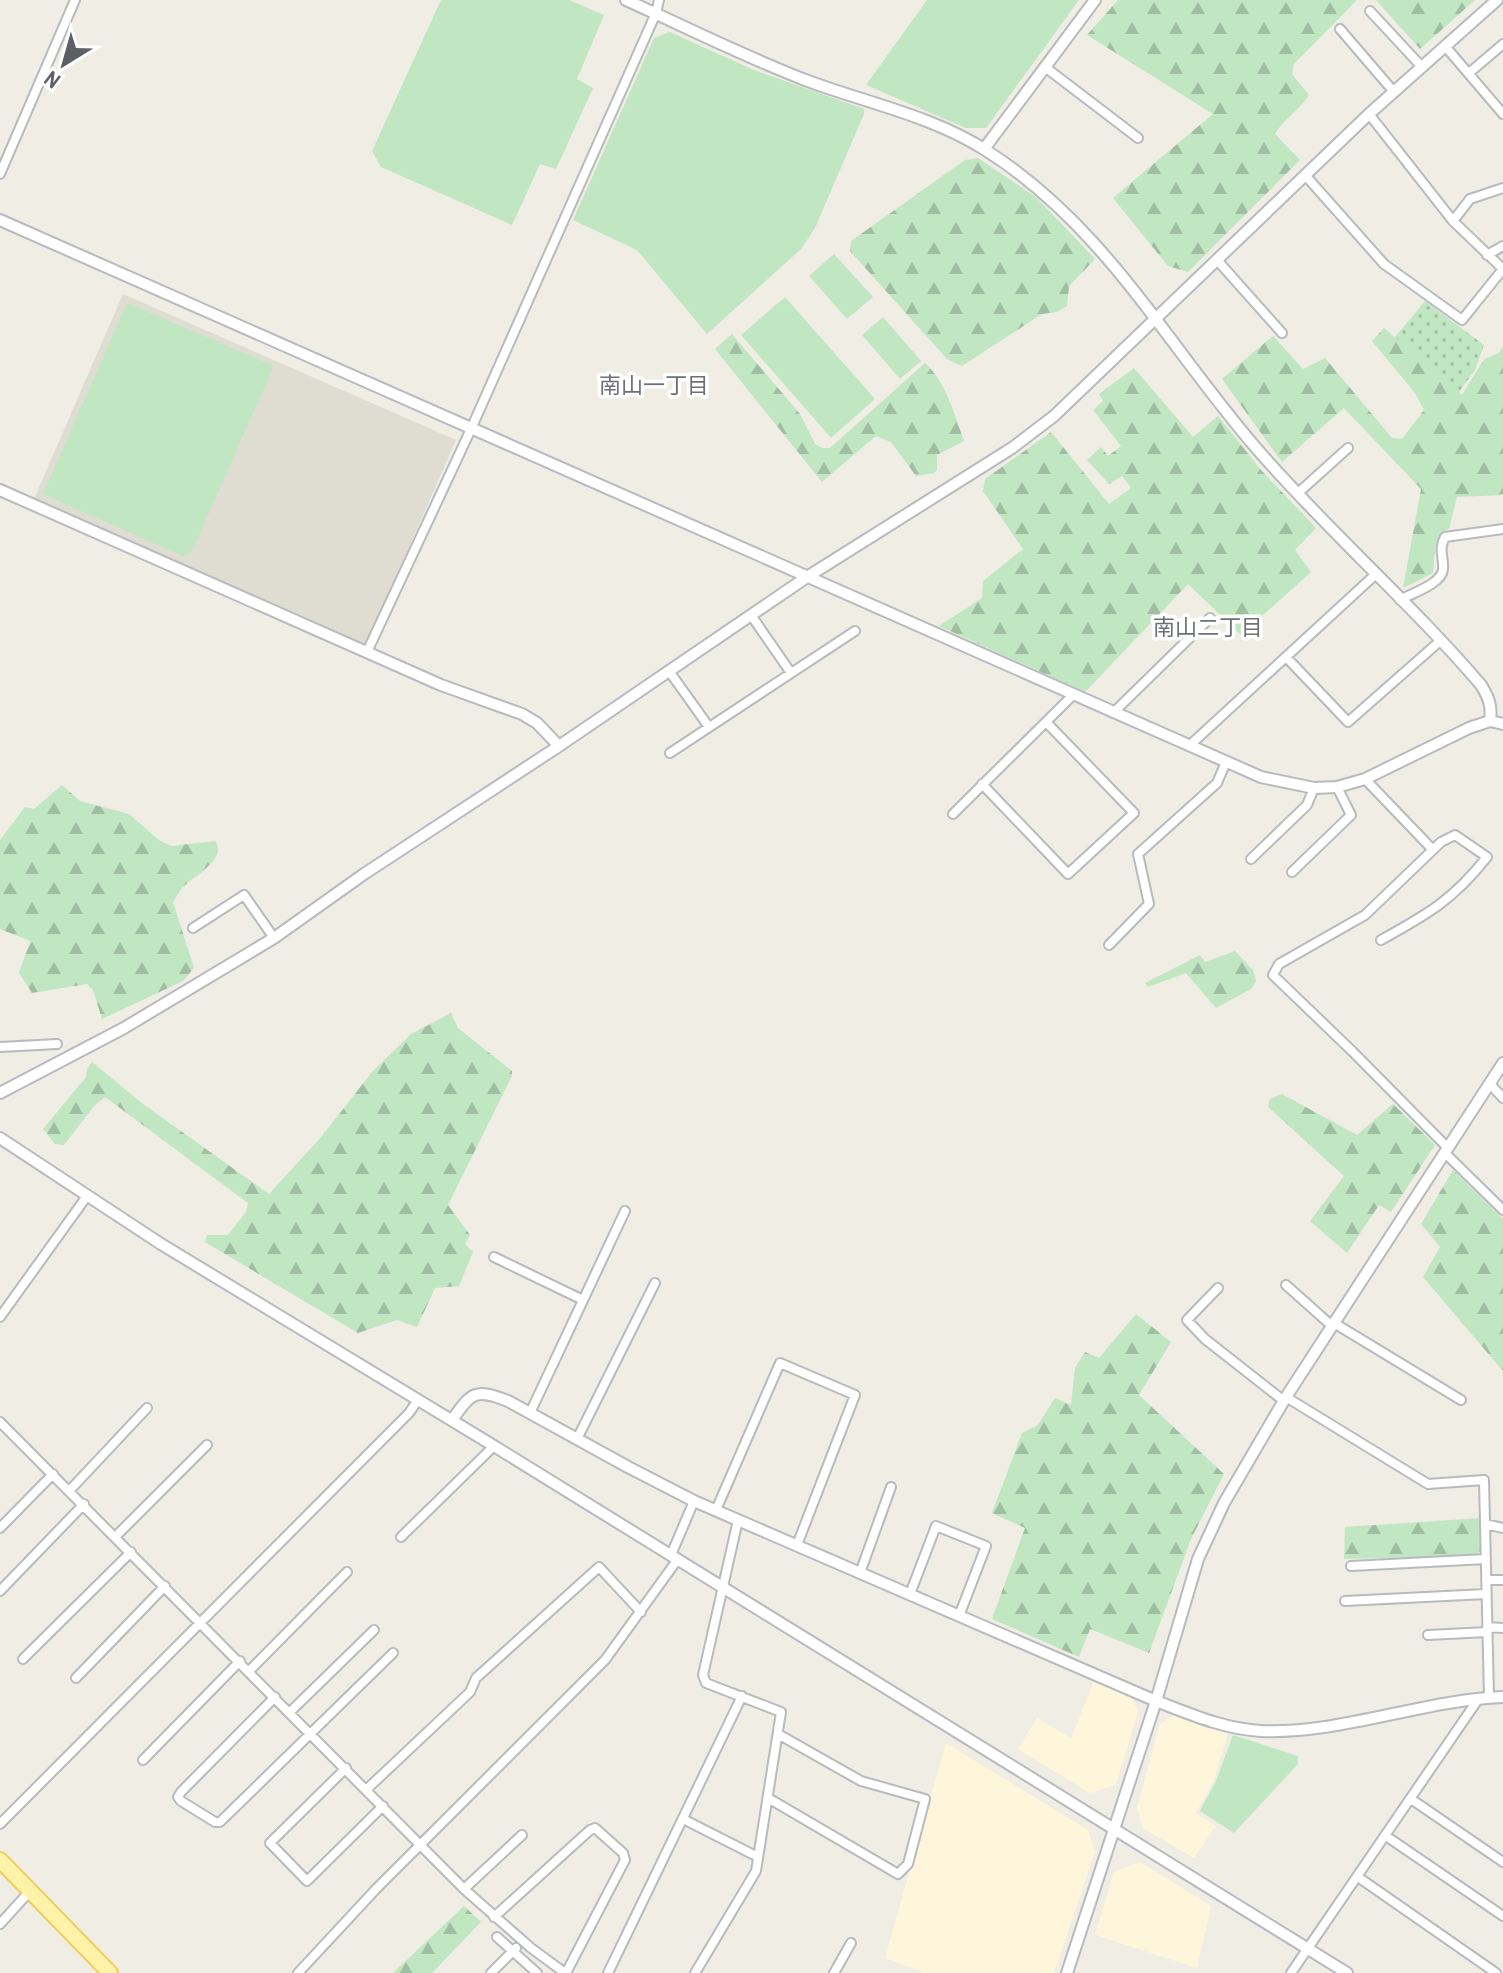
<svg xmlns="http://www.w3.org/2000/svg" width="1503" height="1973" font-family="'Archivo Narrow','Noto Sans JP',sans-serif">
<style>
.commercial{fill:#fef6da}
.education{fill:#dfdcd2}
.grass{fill:url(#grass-dots)}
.forest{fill:url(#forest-firs)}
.garden{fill:#c1e6c2}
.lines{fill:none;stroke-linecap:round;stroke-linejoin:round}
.minor-casing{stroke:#b7babe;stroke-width:12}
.tertiary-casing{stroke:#b7babe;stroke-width:14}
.primary-casing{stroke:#f1cc5b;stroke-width:18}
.minor{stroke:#fff;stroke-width:8}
.tertiary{stroke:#fff;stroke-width:10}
.primary{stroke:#fff3a9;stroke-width:14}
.labels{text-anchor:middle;stroke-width:7;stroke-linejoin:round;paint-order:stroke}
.neighbourhood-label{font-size:22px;fill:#6d7177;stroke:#fff}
</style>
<defs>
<pattern id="grass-dots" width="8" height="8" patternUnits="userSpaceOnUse" patternTransform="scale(2)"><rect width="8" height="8" fill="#c1e6c2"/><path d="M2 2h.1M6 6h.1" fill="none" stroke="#a0bea1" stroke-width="1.8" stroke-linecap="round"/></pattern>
<pattern id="forest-firs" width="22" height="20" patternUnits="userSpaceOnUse" patternTransform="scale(2)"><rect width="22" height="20" fill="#c1e6c2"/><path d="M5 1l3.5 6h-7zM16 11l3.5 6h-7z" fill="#a0bea1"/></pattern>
</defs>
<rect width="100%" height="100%" fill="#efede4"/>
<path class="commercial" d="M1094 1681 1131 1696 1138 1711 1116 1785 1090 1793 1018 1749 1037 1718 1071 1738Z
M1174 1715 1228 1733 1214 1780 1196 1813 1216 1826 1194 1858 1143 1828 1137 1808 1160 1724Z
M946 1743 1088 1830 1095 1852 1054 1973H925L885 1958Z
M1140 1862 1211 1906 1197 1968 1095 1935 1114 1872Z"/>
<path class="education" d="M123 294 456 440 366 645 34 499Z"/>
<path class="grass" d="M1425 301 1484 345 1475 370 1445 411 1386 348Z"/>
<path class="forest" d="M1118 0H1357L1294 64 1292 74 1309 95C1298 112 1284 118 1275 134L1300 160 1188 272 1168 266 1113 198 1213 114 1087 35Z
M1376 0H1475L1420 49Z
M978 158 1036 197 1095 259 1069 286 1067 306 1057 312 1042 314 962 366 947 359 850 251 851 241 965 160Z
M1384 328 1462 395 1484 359 1499 353 1503 346V495L1457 497 1449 529 1441 532 1435 546 1433 573 1403 588 1421 489 1344 408 1282 462 1222 379 1273 336 1303 369 1325 358 1392 438 1402 439 1424 410 1415 393 1372 341Z
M732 334 800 414 815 444 822 448H830L925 363C946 382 955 416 964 441L937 455V470L934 473 916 476 891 442 876 436 822 482 715 349Z
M1134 368 1193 437 1218 416 1261 470 1316 528 1295 550 1311 572 1241 635 1188 584 1085 692 939 626 982 598 983 581 1023 549 983 491 985 479 1051 432 1109 504 1131 488 1122 476 1109 484 1087 460 1101 447 1108 456 1121 446 1093 410 1103 401 1099 394Z
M62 785 80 801 129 814 159 840 171 846 215 841C228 858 196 875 184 886 180 890 177 896 173 902L194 968 183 981 102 1019 93 990 87 984 32 993 19 973 30 941 0 929V840L25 807 34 809Z
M1235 951 1253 970 1256 981 1251 989 1216 1008 1186 973 1148 987 1145 983 1200 955 1205 962Z
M451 1013 458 1028 512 1071V1076L448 1205 470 1235 465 1244 473 1252 459 1286 435 1288 417 1327 397 1320 358 1333 205 1242 207 1235H228L246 1212 248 1203 105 1097 94 1106 64 1145 55 1144 43 1129 86 1077 87 1069 92 1062 143 1104 269 1194 322 1136 372 1072 411 1034Z
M1282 1094 1357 1135 1393 1104 1435 1145 1391 1212 1379 1205 1347 1253 1310 1221 1344 1176 1268 1107 1270 1099Z
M1453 1170 1503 1219V1371L1423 1277 1440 1247 1421 1224Z
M1136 1314 1171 1342 1139 1395 1224 1474 1191 1539 1149 1653 1090 1629 1079 1657 992 1619 1025 1528 992 1513 1022 1433 1038 1425 1055 1398 1071 1405 1075 1368 1085 1352 1099 1358Z
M1481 1518 1482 1549 1474 1556 1344 1559 1345 1527Z
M464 1906 481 1922 432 1973H393Z"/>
<path class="garden" d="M441 0H569L604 15 577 79 593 88 556 169 540 164 512 225 381 167 372 151Z
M927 0H1079L986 128H966L866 85Z
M670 32 754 70 864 109V114L815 228 801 249 707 334 637 250 573 220 654 38Z
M834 254 873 297 847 319 809 276Z
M785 297 875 399 831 438 741 335Z
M127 303 274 366 192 551 183 556 43 494Z
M883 317 921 361 900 379 862 335Z
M1233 1735 1298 1756V1764L1234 1833 1200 1811 1216 1781Z"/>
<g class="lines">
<defs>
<path id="minor" d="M1370 11 1422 67
M1340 29 1394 92
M1445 46 1503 114
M1045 67 1138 138
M1469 73 1503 44
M0 174 75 0
M1305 175 1384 264 1462 320 1503 269 1453 221 1369 114
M1453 221 1470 199 1503 188
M1487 255 1503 246
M1217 260 1282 333
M1298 493 1348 448
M1400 600C1412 593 1442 584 1443 569 1444 556 1438 550 1445 537L1503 529
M751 615 791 673
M367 652 471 429 656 13 659 0
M1286 657 1348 722 1440 641
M669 671 709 727
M1113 713 1210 618
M1189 746 1376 574
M670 753 855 631
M1365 779 1433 850
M982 784 1068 874 1134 813 1046 722
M953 814 1073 695
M1251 859 1307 805 1314 788
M1292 872 1351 815 1337 787
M193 928 244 895 274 938
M1381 940C1428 914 1453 900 1487 857L1455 835 1441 842 1365 915 1279 964 1273 975 1352 1051 1448 1148
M1109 945 1149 904 1138 854 1217 783 1226 762
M0 1047 57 1044
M1490 1084 1503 1098
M1445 1153 1503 1210
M494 1257 583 1300
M1286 1285 1332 1326
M1218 1288 1187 1320 1205 1339 1284 1401
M0 1317 87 1196
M1334 1323 1461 1400
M1286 1397 1428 1484 1484 1480 1489 1697
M530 1413 625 1211
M0 1422 464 1889 531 1948 565 1973
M577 1439 655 1283
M70 1490 147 1408
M716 1510 780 1363 855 1395 797 1545
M1485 1524 1503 1528
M0 1528 53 1474
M116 1536 207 1445
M401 1537 494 1446
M671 1555 694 1501
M1351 1566 1486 1559
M860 1573 891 1487
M1486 1580H1503
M0 1591 84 1504
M910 1594 936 1526 986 1546 959 1616
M1345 1601 1486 1594
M1487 1627 1503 1628
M1428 1635 1487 1632
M23 1659 131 1552
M249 1671 347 1572
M76 1678 165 1586
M275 1697 181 1792 178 1797 181 1801 215 1822H220L393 1653
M290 1712 374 1630
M143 1760 240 1661
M346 1768 270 1843 307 1881 383 1806
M367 1789 470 1692 476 1678 599 1567 641 1612
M768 1798 898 1874 908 1864 925 1799 861 1781 778 1734
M1411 1799 1503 1862
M683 1819 758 1857
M0 1824 409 1413 418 1400
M1386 1836 1503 1916
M1358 1877 1496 1973
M464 1889 522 1835
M494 1917 590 1830 595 1828 623 1853 625 1860 566 1973
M0 1924 30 1891
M497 1937 537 1973
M298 1973 376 1889 605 1660 678 1559
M491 1973 516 1948
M608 1973 742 1696
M695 1973 756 1871 781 1712 706 1683 703 1675 738 1520
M834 1973 851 1943
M1291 1973 1479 1698"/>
<path id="tertiary" d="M626 0C686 27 745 57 808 81 867 103 933 116 987 151 1107 228 1166 344 1257 449 1328 531 1411 603 1481 685 1489 698 1492 706 1490 721
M984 149 1095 0
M0 220 1261 777 1314 788 1337 787 1365 779 1469 728 1490 721 1503 724
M0 490 441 685 522 714 537 723 559 746
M0 1093 124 1028 274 938 364 874 559 746 807 577 1012 448 1054 416 1369 114 1497 0
M0 1138 161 1244 494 1446 1347 1973
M452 1420C472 1392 475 1388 508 1401L628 1467 694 1501 1156 1701C1190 1714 1224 1729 1261 1731 1343 1734 1422 1700 1503 1697
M1067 1973 1156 1701 1198 1559 1224 1503 1286 1397 1503 1063"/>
<path id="primary" d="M0 1860 110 1973"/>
</defs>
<use href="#minor" class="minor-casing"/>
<use href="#tertiary" class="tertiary-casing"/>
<use href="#primary" class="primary-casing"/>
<use href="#minor" class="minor"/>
<use href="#tertiary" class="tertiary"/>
<use href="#primary" class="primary"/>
</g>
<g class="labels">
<g class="neighbourhood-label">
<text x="654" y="393">南山一丁目</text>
<text x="1208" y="635">南山二丁目</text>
</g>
</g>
<g transform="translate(64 64) rotate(217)" stroke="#ffffff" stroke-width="6" paint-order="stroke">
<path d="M0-6L14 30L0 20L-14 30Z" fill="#5c6065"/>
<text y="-12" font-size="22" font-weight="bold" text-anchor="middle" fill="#5c6065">N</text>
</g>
</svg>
